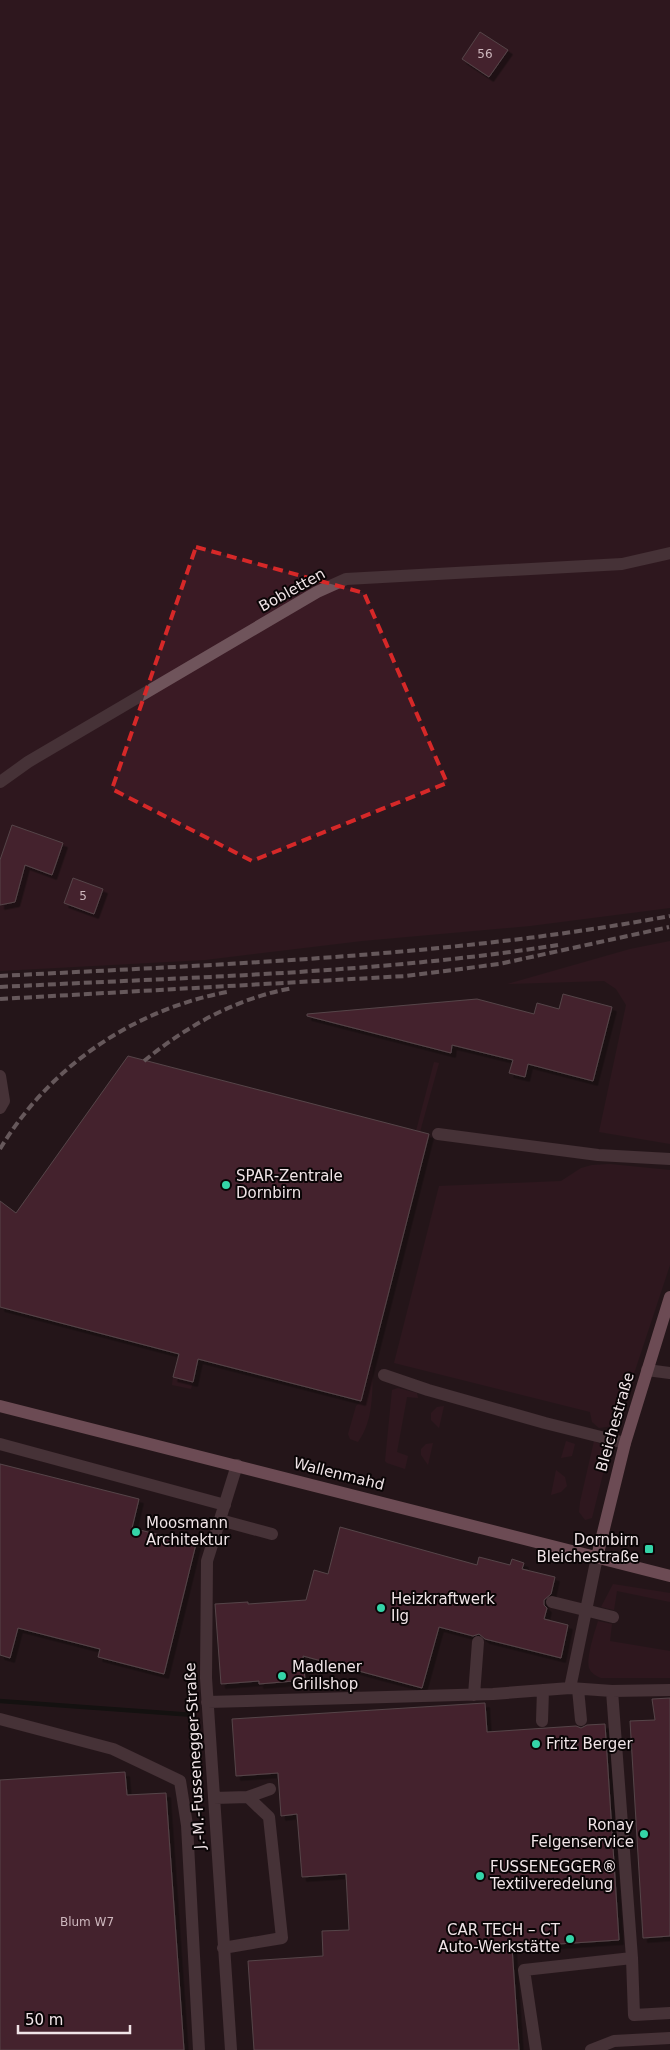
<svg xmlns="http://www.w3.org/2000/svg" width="670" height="2050" font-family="'DejaVu Sans',sans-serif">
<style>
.green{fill:#3a1a24}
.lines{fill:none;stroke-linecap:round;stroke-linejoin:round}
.stream{stroke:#000c06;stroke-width:4.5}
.building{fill:#6a3344;stroke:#917d82;filter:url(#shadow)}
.minor{stroke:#6f545b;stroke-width:12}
.major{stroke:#c48d9b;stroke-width:12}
.rail{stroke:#b5a8ab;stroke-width:4;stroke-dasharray:8 4;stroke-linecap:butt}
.marked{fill:none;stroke:#d62828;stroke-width:4;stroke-dasharray:10 6;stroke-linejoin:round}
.poi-dot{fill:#34d4a8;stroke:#0a0506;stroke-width:2}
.labels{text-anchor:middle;stroke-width:4;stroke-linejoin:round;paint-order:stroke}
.number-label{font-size:12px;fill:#ceb8be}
.street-label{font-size:15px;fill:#f0e4e7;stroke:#0a0506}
.poi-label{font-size:15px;fill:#f0e4e7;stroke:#0a0506;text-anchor:start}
</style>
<defs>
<filter id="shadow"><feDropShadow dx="4.5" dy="4.5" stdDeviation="0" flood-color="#0009"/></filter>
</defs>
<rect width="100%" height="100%" fill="#25161a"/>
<path class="green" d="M0 0H670V908L530 926 362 941 205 960 0 971Z
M670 941V1144L599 1132 626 1005 616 989 604 981 507 984 630 949Z
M434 1062 439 1063 420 1132 416 1131Z
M610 1164 670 1170V1265L621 1413 613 1426 599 1428 592 1422 590 1412 394 1363 439 1186 561 1181 581 1168 592 1165Z
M371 1362 373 1366C372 1392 374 1420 358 1442L350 1439 348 1434 356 1406 361 1401Z
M173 1377 193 1382 191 1389 172 1385Z
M398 1388 417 1393 418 1398 407 1397 397 1452 408 1456 405 1469 387 1463 385 1461 392 1390Z
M444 1406 439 1428 431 1420V1413L437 1407Z
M566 1441 575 1444 572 1456 561 1458Z
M594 1441 602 1445 607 1458 592 1518 585 1520 579 1512 580 1502Z
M433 1443 428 1465 421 1455V1449L426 1444Z
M556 1470 565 1477 567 1486 561 1492 551 1495Z
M613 1584 670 1593V1602L617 1591 614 1610 601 1607Z
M598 1621 612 1624 610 1641 670 1651V1678H601C596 1676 591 1673 589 1668 586 1658 595 1631 598 1621Z"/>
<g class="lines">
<path class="stream" d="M0 1701 194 1715"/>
</g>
<path class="building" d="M480 32 508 50 489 77 462 59Z
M12 825 63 843 52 875 25 865 15 902 0 905V860Z
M73 878 103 889 94 914 64 903Z
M563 994 612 1007 593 1081 528 1064 525 1077 509 1073 513 1060 452 1045 451 1053 307 1016V1014L477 999 534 1014 537 1003 559 1009Z
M128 1056 429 1134 361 1401 198 1359 193 1382 173 1377 179 1354 0 1307V1201L16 1213Z
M0 1464 139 1499 132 1528 196 1544 164 1674 98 1657 100 1649 18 1628 10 1658 0 1655Z
M340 1527 477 1565 479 1557 510 1565 512 1559 524 1563 522 1569 555 1577 551 1594 544 1600V1605L547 1608 544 1619 568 1625 561 1658 485 1639 479 1634 473 1636 439 1627 422 1688 303 1656 305 1680 259 1684V1681L221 1684 215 1604 248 1602V1604L306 1600 314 1570 328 1574Z
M670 1698V1936L643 1938 630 1721 655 1720 652 1699Z
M485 1703 487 1732 576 1726 581 1728 587 1725 605 1724 619 1940 512 1947 519 2050H254L248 1961 323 1956 322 1931 349 1930 346 1874 302 1877 297 1814 281 1816 278 1773 236 1776 232 1719Z
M125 1772 127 1795 166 1793 184 2050H0V1780Z"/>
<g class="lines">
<path class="minor" d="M0 782 28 762 317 592 346 579 622 564 670 553
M0 1076 4 1101 0 1108
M438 1134 598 1155 670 1159
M647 1370 670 1373
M384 1375 428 1390 545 1423 625 1443
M0 1444 225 1505
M220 1520 272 1534
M552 1602 613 1617
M570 1688 597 1557
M578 1689 581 1720
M612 1691 632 1958 634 2015 670 2013
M474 1695 478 1642
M207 1702 493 1694 570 1688 612 1691 670 1690
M0 1719 113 1749 180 1781 187 1825 199 2050
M542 1721 543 1690
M248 1797 270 1789
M214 1798 248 1797 269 1817 282 1938 223 1948
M231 2050 206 1678 207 1561 237 1465
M536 2050 524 1970 632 1958
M591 2050 614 2041 670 2038"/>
<path class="major" d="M0 1406 670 1576
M597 1557 625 1443 670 1297"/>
<path class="rail" d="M0 976C224 964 449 957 670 916
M0 987C186 977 374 974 558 945
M0 999 406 976 499 964 669 927
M144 1061C188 1025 237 998 293 988
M0 1149C50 1066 133 1010 227 992"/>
</g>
<path d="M0 0H670V2050H0ZM196 547 364 593 447 783 252 861 112 789Z" fill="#25161a" fill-opacity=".55" fill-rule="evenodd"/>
<path class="marked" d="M196 547 364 593 447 783 252 861 112 789Z"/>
<g class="poi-dot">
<circle cx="226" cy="1185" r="5"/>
<circle cx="136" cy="1532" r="5"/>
<rect x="644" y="1544" width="10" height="10" rx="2.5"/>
<circle cx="381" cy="1608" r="5"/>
<circle cx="282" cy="1676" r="5"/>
<circle cx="536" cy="1744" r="5"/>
<circle cx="644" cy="1834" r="5"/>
<circle cx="480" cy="1876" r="5"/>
<circle cx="570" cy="1939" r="5"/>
</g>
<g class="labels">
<g class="number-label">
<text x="485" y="58">56</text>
<text x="83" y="900">5</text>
<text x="87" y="1926">Blum W7</text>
</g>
<g class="street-label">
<text transform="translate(292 590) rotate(-29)" y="5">Bobletten</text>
<text transform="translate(615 1422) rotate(-74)" y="5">Bleichestraße</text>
<text transform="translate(339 1474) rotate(14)" y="5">Wallenmahd</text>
<text transform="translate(195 1756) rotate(-93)" y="5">J.-M.-Fussenegger-Straße</text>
</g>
<g class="poi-label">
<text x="236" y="1181">SPAR-Zentrale<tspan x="236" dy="17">Dornbirn</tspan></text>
<text x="146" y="1528">Moosmann<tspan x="146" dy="17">Architektur</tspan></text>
<text x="639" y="1545" text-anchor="end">Dornbirn<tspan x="639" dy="17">Bleichestraße</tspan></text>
<text x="391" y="1604">Heizkraftwerk<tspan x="391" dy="17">Ilg</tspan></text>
<text x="292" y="1672">Madlener<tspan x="292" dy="17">Grillshop</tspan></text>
<text x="546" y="1749">Fritz Berger</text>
<text x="634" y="1830" text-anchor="end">Ronay<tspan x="634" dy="17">Felgenservice</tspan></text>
<text x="490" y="1872">FUSSENEGGER®<tspan x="490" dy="17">Textilveredelung</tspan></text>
<text x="560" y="1935" text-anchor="end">CAR TECH – CT<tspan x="560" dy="17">Auto-Werkstätte</tspan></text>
</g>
</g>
<path d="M18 2025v8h112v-8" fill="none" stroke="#f0e4e7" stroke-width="2.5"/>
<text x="25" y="2025" font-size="15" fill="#f0e4e7" stroke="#0a0506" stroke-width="4" paint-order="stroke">50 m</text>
</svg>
